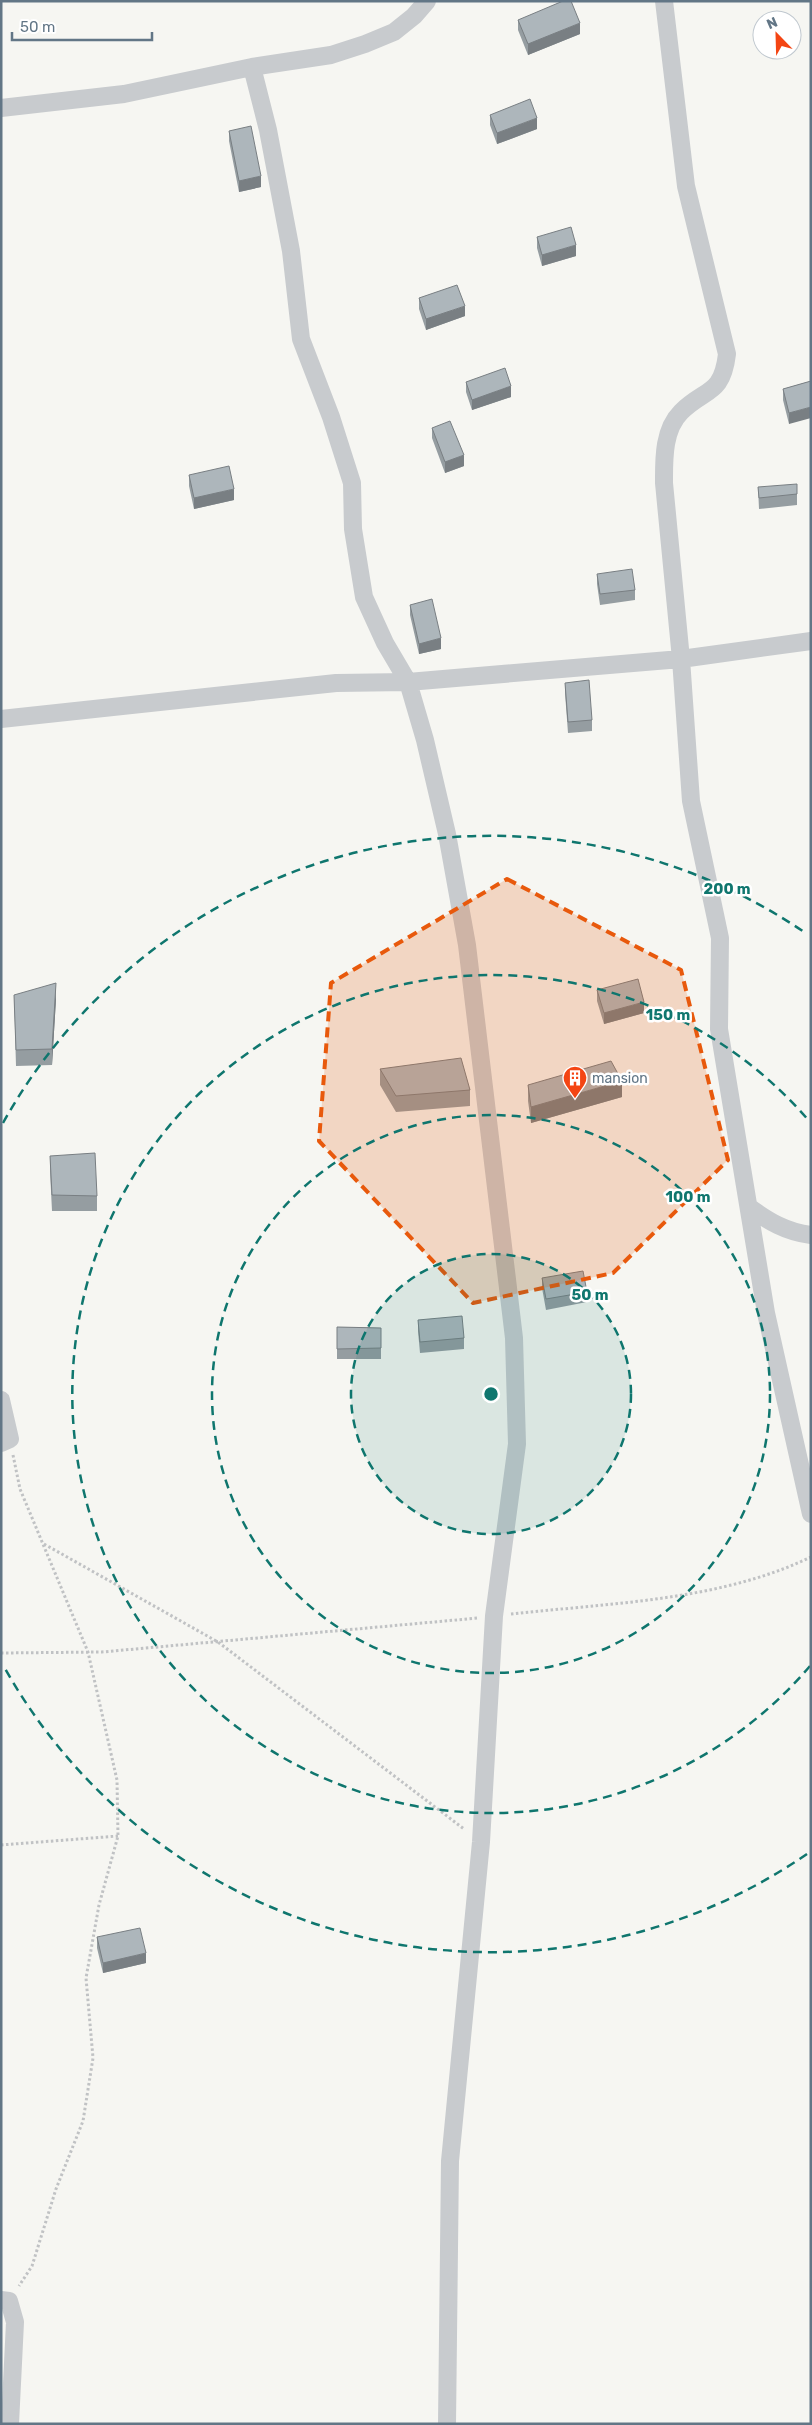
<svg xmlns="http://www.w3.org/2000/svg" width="812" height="2425" font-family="Rubik,sans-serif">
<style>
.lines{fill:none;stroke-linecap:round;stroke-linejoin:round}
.path{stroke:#c0c2c4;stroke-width:3;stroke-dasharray:2.5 2.5;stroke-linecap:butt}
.minor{stroke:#c8cbce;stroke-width:18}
.wall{fill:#959da1}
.shaded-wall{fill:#797f83}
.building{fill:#adb6bb;stroke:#797f83}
.marked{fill:#e8590c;fill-opacity:0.2;stroke:#e8590c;stroke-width:4;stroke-dasharray:10 6;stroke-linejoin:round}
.ring{fill:none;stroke:#0f766e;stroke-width:2.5;stroke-dasharray:9 6}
.labels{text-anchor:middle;stroke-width:5;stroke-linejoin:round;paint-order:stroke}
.poi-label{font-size:14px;fill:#627686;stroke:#fff;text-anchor:start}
.centre{fill:#0f766e;stroke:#fff;stroke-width:2.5}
.ring-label{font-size:15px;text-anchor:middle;font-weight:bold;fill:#0f766e;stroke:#fff;stroke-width:5;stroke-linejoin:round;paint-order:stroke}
</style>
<rect width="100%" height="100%" fill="#f6f6f2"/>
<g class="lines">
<path class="path" d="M13 1455 20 1489 88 1652 117 1780 118 1836 99 1905 86 1978 93 2058 83 2121 56 2189 32 2266 19 2286
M44 1544 218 1642 464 1829
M511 1614C611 1603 719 1601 811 1557
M1 1653 102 1652 478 1618
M1 1845 118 1836"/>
<path class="minor" d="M664 1 686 186 727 354C722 396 705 388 681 412 663 430 664 460 664 483L681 659 691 801 720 938 719 1029 766 1313 811 1514
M252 67 268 130 291 251 301 339 331 417 352 483 353 529 364 597 385 643 408 682 425 740 447 834 467 945 514 1338 517 1444 494 1616 481 1842 450 2161 447 2424
M1 108 124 94 252 67 331 55 365 44 394 32 414 16 427 1
M1 719 336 683 408 682 681 659 811 641
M749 1207C768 1221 786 1232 811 1235
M1 1400 10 1439 1 1443
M1 2300 9 2301 15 2322 10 2424"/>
</g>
<path class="wall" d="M518 20 580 34 528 55 518 30Z
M490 115 537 129 497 144 490 125Z
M229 131 261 187 239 192 229 141Z
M537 237 576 256 542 266 537 248Z
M419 298 465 316 426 330 419 309Z
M811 381 789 424 783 400V389Z
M466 382 511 397 472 410 466 392Z
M432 428 464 466 445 473 432 438Z
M189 475 234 500 194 509 189 486Z
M758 487 797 494V505L759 509Z
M597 574 635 590V600L600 605 597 584Z
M410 605 441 649 419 654 410 615Z
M565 683 592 720V731L568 733 565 693Z
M597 990 644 1013 604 1024 597 1001Z
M14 995 56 999 52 1065 16 1066Z
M380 1069 470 1090V1106L396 1112 380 1085Z
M528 1085 622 1097 531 1123 528 1101Z
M50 1156 97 1196V1211H52L50 1171Z
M542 1278 587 1292V1302L546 1310 542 1288Z
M418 1320 464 1338V1349L420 1353 418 1331Z
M337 1327 381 1328V1359H337Z
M97 1937 146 1963 103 1973 97 1948Z"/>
<path class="shaded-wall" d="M580 23V34L528 55V44Z
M537 118V129L497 144V133Z
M261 176V187L239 192V181Z
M576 245V256L542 266V255Z
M465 306V316L426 330V319Z
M511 386V397L472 410V400Z
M811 407V418L789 424V413Z
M464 455V466L445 473V462Z
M234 489V500L194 509V498Z
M441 638V649L419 654V644Z
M56 983V999L52 1065V1049Z
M644 1002V1013L604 1024V1013Z
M622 1081V1097L531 1123V1107Z
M146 1953V1963L103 1973V1963Z"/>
<path class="building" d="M563 1H571L580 23 528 44 518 20Z
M530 99 537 118 497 133 490 115Z
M251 126 261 176 239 181 229 131Z
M571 227 576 245 542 255 537 237Z
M457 285 465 306 426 319 419 298Z
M505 368 511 386 472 400 466 382Z
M811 381V407L789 413 783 389Z
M450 421 464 455 445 462 432 428Z
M229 466 234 489 194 498 189 475Z
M797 484V494L759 498 758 487Z
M632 569 635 590 600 594 597 574Z
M432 599 441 638 419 644 410 605Z
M589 680 592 720 568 722 565 683Z
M638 979 644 1002 604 1013 597 990Z
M56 983 52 1049 16 1050 14 995Z
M461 1058 470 1090 396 1096 380 1069Z
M611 1061 622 1081 531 1107 528 1085Z
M95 1153 97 1196 52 1195 50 1156Z
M583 1271 587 1292 546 1299 542 1278Z
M462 1316 464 1338 420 1342 418 1320Z
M337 1327 381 1328V1348L337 1349Z
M140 1928 146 1953 103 1963 97 1937Z"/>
<path class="marked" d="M507 879 681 970 728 1160 613 1273 473 1303 319 1141 331 983Z"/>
<circle cx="491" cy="1394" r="140" fill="#0f766e" fill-opacity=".12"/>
<g class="ring">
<circle cx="491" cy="1394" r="140"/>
<circle cx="491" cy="1394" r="279"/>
<path d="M810 1666A419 419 0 1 1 810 1122"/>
<path d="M807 1854A558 558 0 0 1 3 1665M3 1123A558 558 0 0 1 807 934"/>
</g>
<defs>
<symbol id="building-pin" viewBox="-11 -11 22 30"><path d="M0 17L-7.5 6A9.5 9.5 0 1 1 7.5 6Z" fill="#f44513" stroke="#fff"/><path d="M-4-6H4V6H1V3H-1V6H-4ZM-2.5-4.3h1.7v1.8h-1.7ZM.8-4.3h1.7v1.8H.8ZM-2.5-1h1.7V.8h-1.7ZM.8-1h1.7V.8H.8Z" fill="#fff"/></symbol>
</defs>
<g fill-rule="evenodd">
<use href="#building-pin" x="561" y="1064" width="28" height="38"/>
</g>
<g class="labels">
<g class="poi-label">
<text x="592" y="1083">mansion</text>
</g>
</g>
<circle cx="491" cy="1394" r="8" class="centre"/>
<g class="ring-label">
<text x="727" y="894">200 m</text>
<text x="668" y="1020">150 m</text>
<text x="688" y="1202">100 m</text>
<text x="590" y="1300">50 m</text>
</g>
<rect width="812" height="2425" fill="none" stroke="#627686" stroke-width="5"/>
<g transform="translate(777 35) rotate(337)"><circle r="24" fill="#ffffff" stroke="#c0c8cf"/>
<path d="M0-4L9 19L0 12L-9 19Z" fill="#f44513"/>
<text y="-8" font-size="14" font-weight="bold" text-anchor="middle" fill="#627686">N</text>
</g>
<path d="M12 32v8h140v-8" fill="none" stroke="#627686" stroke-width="2.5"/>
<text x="20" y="32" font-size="15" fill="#627686" stroke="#ffffff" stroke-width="4" paint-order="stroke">50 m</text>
</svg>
